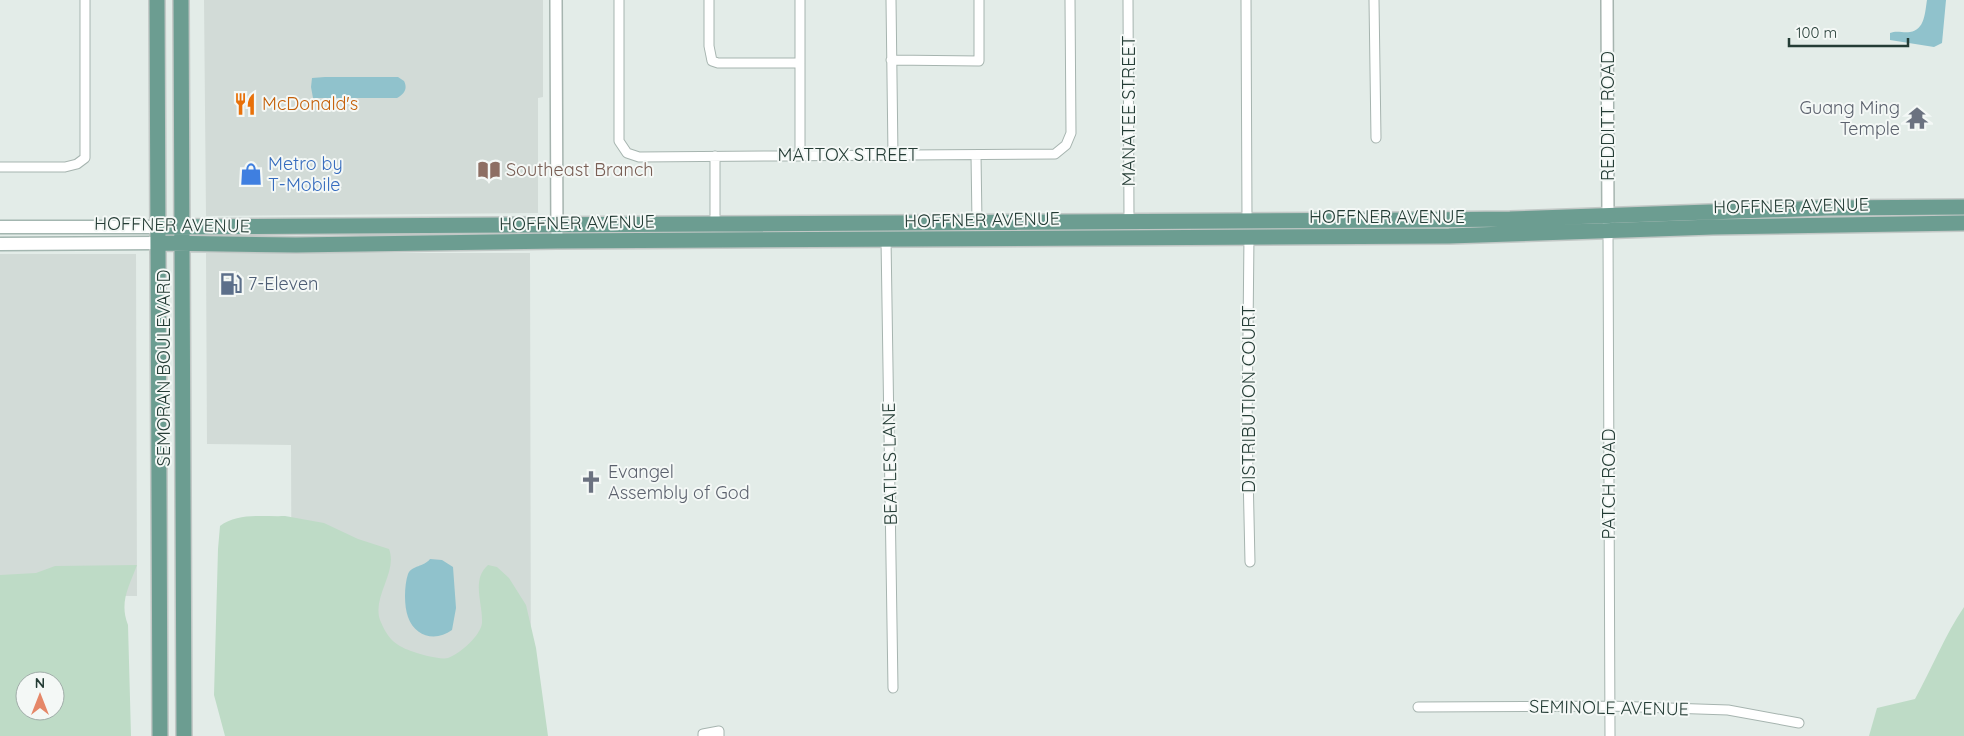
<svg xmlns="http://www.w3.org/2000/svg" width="1964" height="736" font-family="Quicksand,sans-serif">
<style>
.built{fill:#d2dbd7}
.green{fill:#bedbc6;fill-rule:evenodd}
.water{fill:#90c2cc}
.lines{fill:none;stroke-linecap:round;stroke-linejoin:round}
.minor-casing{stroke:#a6b4af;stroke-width:11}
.tertiary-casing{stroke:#a6b4af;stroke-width:14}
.secondary-casing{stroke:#a3b6b0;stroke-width:15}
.primary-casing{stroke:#c2c8c6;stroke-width:18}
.minor{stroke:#fff;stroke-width:9}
.tertiary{stroke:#fff;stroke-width:11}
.secondary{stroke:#fff;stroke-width:12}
.primary{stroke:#6c9d91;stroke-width:15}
.labels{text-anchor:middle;stroke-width:4;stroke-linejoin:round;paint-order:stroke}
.food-label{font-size:18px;fill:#c56008;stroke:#f4f8f6;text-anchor:start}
.worship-label{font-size:18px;fill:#5b616d;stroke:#f4f8f6;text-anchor:end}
.street-label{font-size:18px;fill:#243c35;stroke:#f4f8f6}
.shop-label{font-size:18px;fill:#366cbe;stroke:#f4f8f6;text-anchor:start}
.education-label{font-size:18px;fill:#785e54;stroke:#f4f8f6;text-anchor:start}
.service-label{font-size:18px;fill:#4e5e75;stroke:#f4f8f6;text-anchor:start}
</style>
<rect width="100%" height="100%" fill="#e3ece8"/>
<path class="built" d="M204 0H543V97L538 98V213L206 216Z
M206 253H530L531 712 292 713 291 445 207 444Z
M0 254H136L137 596 0 595Z"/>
<path class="green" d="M285 516 324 523 358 539 389 549C398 572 372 596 380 620 387 637 394 645 411 651 419 654 440 660 448 658 460 654 481 635 482 623 483 603 471 580 488 565L497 567 509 578 526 605 536 648 548 736H225L214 695 218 549 220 526C238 512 264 517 285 516Z
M137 565C129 587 119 602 128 625L131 736H0V575L36 573 55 566ZM25 681H55V711H25Z
M1964 607V736H1869L1877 708 1915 699C1932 668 1945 635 1964 607Z"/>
<path class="water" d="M1927 0H1946L1942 43 1934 47 1890 40V33C1897 30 1902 33 1910 32 1925 30 1925 12 1927 0Z
M325 77H398L404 81C408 89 404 94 397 98H313L311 87 312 78Z
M430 559 442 560 453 567 456 608 452 630C436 642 415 637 408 617 404 606 404 586 408 574 412 565 424 567 430 559Z"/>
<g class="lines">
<defs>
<path id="minor" d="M619 0V141L627 153 639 157 1055 154 1066 145 1071 133 1070 0
M709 0V46L712 61 718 63H800
M800 0V156
M891 0 893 155
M1128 0 1129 221
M1246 0 1247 221
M1374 0 1376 138
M891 60 979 61V0
M976 155 977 222
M715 156V224
M0 167H65L77 164 85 158V0
M1608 231 1610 736
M1249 236 1247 427 1250 562
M886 239 893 688
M1418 707 1610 706 1728 710 1799 723
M703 736V734L719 731V736"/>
<path id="tertiary" d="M556 0 557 241
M1607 0 1608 222"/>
<path id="secondary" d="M0 227H158
M0 244 158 243"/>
<path id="primary" d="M157 0 160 736
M181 0 184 736
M158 227 1416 220 1510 219 1826 208 1964 207
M158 243 296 245 557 241 1449 236 1713 227 1964 223"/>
</defs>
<use href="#minor" class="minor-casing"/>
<use href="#tertiary" class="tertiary-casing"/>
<use href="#secondary" class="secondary-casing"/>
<use href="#primary" class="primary-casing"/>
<use href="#minor" class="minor"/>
<use href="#tertiary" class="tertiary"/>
<use href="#secondary" class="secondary"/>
<use href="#primary" class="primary"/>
</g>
<defs>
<symbol id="restaurant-bare" viewBox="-9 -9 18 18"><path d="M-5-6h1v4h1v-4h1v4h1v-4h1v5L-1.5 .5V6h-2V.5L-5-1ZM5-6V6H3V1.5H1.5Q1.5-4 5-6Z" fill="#e8710a" stroke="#f4f8f6" stroke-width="2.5" paint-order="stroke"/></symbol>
<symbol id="temple-bare" viewBox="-9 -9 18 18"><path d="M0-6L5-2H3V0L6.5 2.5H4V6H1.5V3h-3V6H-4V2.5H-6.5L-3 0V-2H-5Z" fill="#6b7280" stroke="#f4f8f6" stroke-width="2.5" paint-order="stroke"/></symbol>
<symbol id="library-bare" viewBox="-9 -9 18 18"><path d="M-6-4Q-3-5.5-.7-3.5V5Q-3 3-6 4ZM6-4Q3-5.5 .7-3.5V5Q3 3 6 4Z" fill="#8d6e63" stroke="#f4f8f6" stroke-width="2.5" paint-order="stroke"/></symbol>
<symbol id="shop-bare" viewBox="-9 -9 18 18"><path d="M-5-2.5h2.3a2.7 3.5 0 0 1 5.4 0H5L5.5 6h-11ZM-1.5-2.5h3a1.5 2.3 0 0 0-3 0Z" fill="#3f7fe0" stroke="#f4f8f6" stroke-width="2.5" paint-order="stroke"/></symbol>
<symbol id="fuel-bare" viewBox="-9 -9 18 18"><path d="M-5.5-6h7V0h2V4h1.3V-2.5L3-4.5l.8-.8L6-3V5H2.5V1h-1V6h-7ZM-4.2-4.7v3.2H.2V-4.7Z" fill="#5c6f8a" stroke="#f4f8f6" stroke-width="2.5" paint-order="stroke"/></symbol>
<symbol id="church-bare" viewBox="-9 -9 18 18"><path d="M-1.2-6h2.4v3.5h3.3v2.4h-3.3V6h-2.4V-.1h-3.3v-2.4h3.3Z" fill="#6b7280" stroke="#f4f8f6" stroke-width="2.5" paint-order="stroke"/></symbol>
</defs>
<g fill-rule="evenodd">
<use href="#restaurant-bare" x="229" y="88" width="32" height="32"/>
<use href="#temple-bare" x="1901" y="102" width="32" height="32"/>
<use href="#library-bare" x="473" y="154" width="32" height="32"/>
<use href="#shop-bare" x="235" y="158" width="32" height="32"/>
<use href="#fuel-bare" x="215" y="268" width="32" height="32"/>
<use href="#church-bare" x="575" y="466" width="32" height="32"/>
</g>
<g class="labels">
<g class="food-label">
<text x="262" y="110">McDonald's</text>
</g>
<g class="worship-label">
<text x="1900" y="114">Guang Ming<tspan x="1900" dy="21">Temple</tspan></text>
<text x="608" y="478" text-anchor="start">Evangel<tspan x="608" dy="21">Assembly of God</tspan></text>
</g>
<g class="street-label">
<text transform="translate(1129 111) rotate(-90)" y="6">MANATEE STREET</text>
<text transform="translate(1608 116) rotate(-90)" y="6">REDDITT ROAD</text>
<text x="848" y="161">MATTOX STREET</text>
<text transform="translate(1791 206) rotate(-1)" y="6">HOFFNER AVENUE</text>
<text x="1387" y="223">HOFFNER AVENUE</text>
<text transform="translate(982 220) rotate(-1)" y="6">HOFFNER AVENUE</text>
<text transform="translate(577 223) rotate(-1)" y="6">HOFFNER AVENUE</text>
<text transform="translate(172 225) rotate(1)" y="6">HOFFNER AVENUE</text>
<text transform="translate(164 368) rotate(-90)" y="6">SEMORAN BOULEVARD</text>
<text transform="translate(1249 399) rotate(-90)" y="6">DISTRIBUTION COURT</text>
<text transform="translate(890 464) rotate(-91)" y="6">BEATLES LANE</text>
<text transform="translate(1609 484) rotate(-90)" y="6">PATCH ROAD</text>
<text transform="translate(1609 708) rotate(1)" y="6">SEMINOLE AVENUE</text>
</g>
<g class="shop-label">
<text x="268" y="170">Metro by<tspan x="268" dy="21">T-Mobile</tspan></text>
</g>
<g class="education-label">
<text x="506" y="176">Southeast Branch</text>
</g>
<g class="service-label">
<text x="248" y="290">7-Eleven</text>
</g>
</g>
<g transform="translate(40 696)"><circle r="24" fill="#f4f8f6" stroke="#a1ada9"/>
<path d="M0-4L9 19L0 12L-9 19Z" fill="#e58768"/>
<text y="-8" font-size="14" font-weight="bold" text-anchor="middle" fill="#243c35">N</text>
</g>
<path d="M1789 38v8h119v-8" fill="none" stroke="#243c35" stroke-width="2.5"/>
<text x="1796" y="38" font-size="15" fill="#243c35" stroke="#f4f8f6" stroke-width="4" paint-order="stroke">100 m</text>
</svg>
